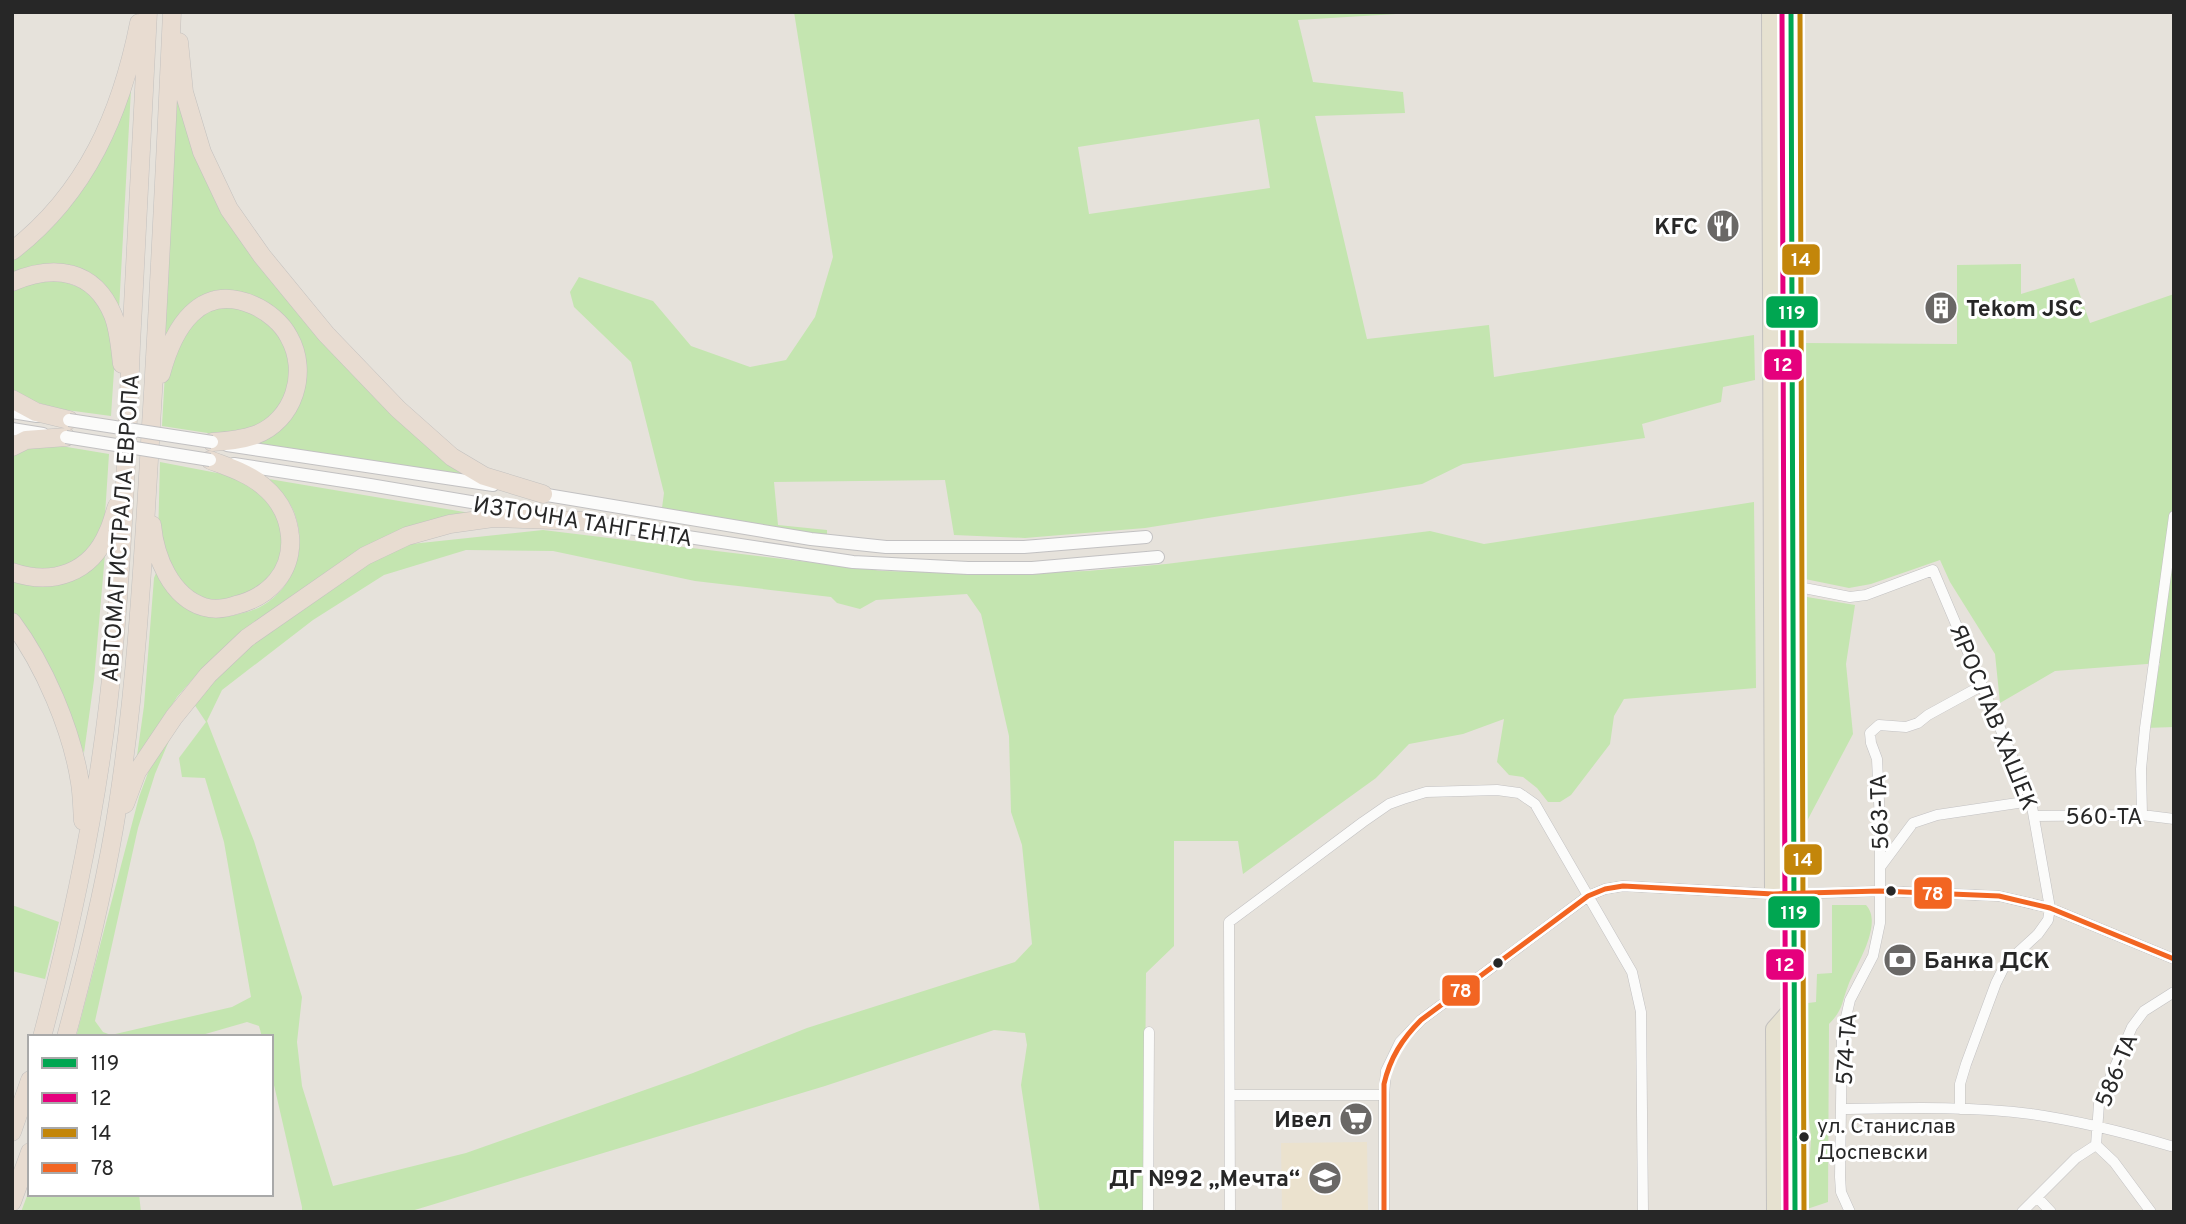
<svg xmlns="http://www.w3.org/2000/svg" width="2186" height="1224" font-family="Overpass,sans-serif">
<style>
.education{fill:#ebe2ce}
.green{fill:#c4e5b0;fill-rule:evenodd}
.lines{fill:none;stroke-linecap:round;stroke-linejoin:round}
.minor-casing{stroke:#c2c1c2;stroke-width:11}
.tertiary-casing{stroke:#c2c1c2;stroke-width:14}
.primary-casing{stroke:#c3c1bf;stroke-width:18}
.motorway-casing{stroke:#c3c1bf;stroke-width:19}
.minor{stroke:#fbfbfa;stroke-width:10}
.tertiary{stroke:#fbfbfa;stroke-width:12}
.primary{stroke:#e6e1d0;stroke-width:16}
.motorway{stroke:#e8dcd1;stroke-width:18}
.tertiary-bridge-casing{stroke:#c2c1c2;stroke-width:14;stroke-linecap:butt}
.tertiary-bridge{stroke:#fbfbfa;stroke-width:12}
.bus-1-casing{stroke:#fff;stroke-width:10}
.bus-2-casing{stroke:#fff;stroke-width:10}
.bus-3-casing{stroke:#fff;stroke-width:10}
.bus-4-casing{stroke:#fff;stroke-width:10}
.bus-1{stroke:#00a651;stroke-width:5}
.bus-2{stroke:#e5007d;stroke-width:5}
.bus-3{stroke:#c3860a;stroke-width:5}
.bus-4{stroke:#f26522;stroke-width:5}
.bus-dot{fill:#272727;stroke:#fff;stroke-width:2.5}
.labels{text-anchor:middle;stroke-width:6;stroke-linejoin:round;paint-order:stroke}
.bus-label{font-size:21px;fill:#272727;stroke:#fff;text-anchor:start}
.poi-label{font-size:23px;font-weight:bold;fill:#272727;stroke:#fff;text-anchor:end}
.street-label{font-size:23px;fill:#272727;stroke:#fff}
.line-badge{stroke:#fff;stroke-width:2.5}
.badge-label{font-size:19px;text-anchor:middle;font-weight:bold;fill:#fff}
</style>
<rect width="100%" height="100%" fill="#e6e2db"/>
<path class="education" d="M1367 1142 1368 1212H1282L1281 1143Z"/>
<path class="green" d="M794 12H1396V14L1298 20 1313 82 1403 92 1405 113 1315 116 1367 339 1489 325 1494 377 1754 335 1755 380 1723 387 1721 402 1642 424 1645 438 1463 464 1422 484 1145 528 1025 538 954 535 945 480 774 482 778 525 827 530V537L662 508 664 493 631 362 574 307 570 292 579 277 653 301 691 346 750 367 786 360 815 317 833 257ZM1259 119 1270 188 1089 214 1078 147Z
M175 36 200 161 312 324 482 480 239 443 304 386 267 305 209 297 158 374Z
M131 89 119 310 89 280 12 278V255L43 226Z
M1776 97 1780 99V142L1784 171 1785 870 1782 869 1781 814 1778 783Z
M2021 264V294L2074 278 2090 323 2174 294V727L2145 728 2160 663 2055 671 2000 703 1995 654 1950 582 1940 560 1871 584 1849 588 1805 579 1802 343 1957 344V265Z
M38 279 62 281 86 290 106 314 115 355 111 416 59 409 12 395V292Z
M241 304 281 333 290 354 293 379 274 419 253 432 214 434 162 426 165 372 192 318 214 305Z
M55 445 109 454 104 530 88 555 56 574 12 568V450Z
M160 462 238 477 269 494 287 544 275 577 223 606 187 596 158 539Z
M269 479 482 515 437 521 235 638 199 672 177 697 136 763 144 706 154 578 156 573C163 581 208 615 216 616 225 618 234 615 243 613 285 604 309 558 296 518 292 502 280 491 269 479Z
M1754 502 1756 688 1624 699 1614 716 1610 744 1571 795 1560 802H1548L1537 788 1523 777 1509 775 1497 762 1504 719 1463 734 1409 744 1376 778 1243 874 1238 841H1174V946L1146 973 1144 1212H1040L1021 1085 1027 1045 1025 1033 994 1030 825 1086 408 1212H302V1207L271 1072V1037H262L259 1026 247 1022 195 1037H76L139 797 155 754 179 717 155 774 138 828 95 1021 103 1032 111 1035 232 1007 251 997 224 842 205 778 182 777 179 758 206 722 192 701 250 641 346 574 402 545 543 530 883 571 1007 574 1087 571 1166 564 1430 531 1484 544ZM466 550 553 551 695 581 831 597 837 603 860 609 876 600 967 594 981 614 1009 736 1011 812 1022 845 1032 944 1015 962 807 1028 693 1073 466 1153 333 1186 302 1086 297 1042 302 997 254 841 207 721 222 690 313 620 384 575Z
M105 554 94 680 84 753 72 723 12 617V575L23 580Z
M1807 597 1855 605 1846 664 1853 734 1807 821Z
M12 905 59 922 45 979 12 971Z
M1832 905H1866C1884 924 1855 967 1848 986 1841 1004 1843 1010 1829 1024L1828 1202 1807 1209 1811 1138 1807 1097 1808 1003 1816 1002 1817 974 1832 973Z
M30 1188V1194H139L141 1212H21Z"/>
<g class="lines">
<defs>
<path id="minor" d="M1804 588 1850 597 1866 595 1933 570 2031 801 2050 908 2048 920 2038 934 2013 957 2003 969 1996 983 1966 1064 1960 1084V1109
M2142 815 2141 769 2145 728 2174 516
M2035 816 2142 815 2174 819
M1881 866 1913 823 1937 815 2031 801
M1795 894 1880 891 1999 896 2050 908 2174 959
M1230 1095H1384
M1842 1109C1905 1108 1969 1106 2031 1114 2080 1121 2127 1133 2174 1147
M2096 1145 2114 1162 2151 1212
M2037 1197 2076 1158 2096 1145 2099 1104 2132 1027 2144 1011 2174 992
M1148 1212 1149 1032
M1230 1212 1229 922 1363 822 1389 804 1403 799 1426 792 1497 790 1519 793 1535 804 1632 972 1641 1012 1643 1212
M1384 1212V1095L1386 1071 1400 1042 1421 1020 1588 896 1605 889 1623 886 1773 894
M1850 1212 1841 1192 1840 1177 1842 1034 1850 1000 1873 956 1880 923V822L1877 759 1871 743 1870 733 1879 725 1906 727 1918 723 1928 715 1981 686
M2022 1212 2037 1197 2051 1212"/>
<path id="tertiary" d="M12 412 37 416
M12 429 43 434
M227 445 493 485
M234 464 370 485 531 512
M535 493 811 539 886 547H1024L1146 537
M576 520 853 562 968 568H1032L1158 557"/>
<path id="primary" d="M1770 12 1773 894H1795
M1775 1212 1774 1029 1796 1004 1791 12"/>
<path id="motorway" d="M179 42 184 92 202 152 229 209 262 256 326 334 398 409 452 457 484 476 543 494
M12 251C87 193 121 113 139 23
M12 282C54 264 94 269 113 315 119 330 120 348 122 364
M161 374C173 329 199 282 253 305 267 311 282 323 289 337 309 372 294 421 255 435 241 440 227 441 212 442
M12 399 36 412 69 420
M12 447 26 440 66 437
M152 525C155 557 171 597 204 607 214 610 227 608 236 605 269 597 293 572 290 536 288 515 279 499 263 486 248 473 228 467 210 460
M12 572C53 586 91 573 108 532 112 524 114 514 117 506
M12 622C44 665 72 730 80 783 82 795 82 808 83 821
M125 804 137 772 174 717 208 675 247 638 365 556 407 536 450 524 493 518 584 521
M42 1037C76 910 103 778 114 647 123 547 127 446 131 345 136 234 142 123 148 12
M66 1037C87 960 106 883 118 804 138 673 144 541 152 409 160 277 166 144 172 12
M12 1132 30 1080
M12 1202 30 1152"/>
</defs>
<use href="#minor" class="minor-casing"/>
<use href="#tertiary" class="tertiary-casing"/>
<use href="#primary" class="primary-casing"/>
<use href="#motorway" class="motorway-casing"/>
<use href="#minor" class="minor"/>
<use href="#tertiary" class="tertiary"/>
<use href="#primary" class="primary"/>
<use href="#motorway" class="motorway"/>
<defs>
<path id="tertiary-bridge" d="M69 420 212 442
M66 437 210 460"/>
</defs>
<use href="#tertiary-bridge" class="tertiary-bridge-casing"/>
<use href="#tertiary-bridge" class="tertiary-bridge"/>
<defs>
<path id="bus-1" d="M1791 12 1795 1212"/>
<path id="bus-2" d="M1782 12 1786 1212"/>
<path id="bus-3" d="M1800 12 1804 1212"/>
<path id="bus-4" d="M1384 1212V1084C1390 1058 1402 1039 1421 1020L1588 896 1605 889 1623 886 1773 894 1880 891 1999 896 2050 908 2174 959"/>
</defs>
<use href="#bus-1" class="bus-1-casing"/>
<use href="#bus-2" class="bus-2-casing"/>
<use href="#bus-3" class="bus-3-casing"/>
<use href="#bus-4" class="bus-4-casing"/>
<use href="#bus-1" class="bus-1"/>
<use href="#bus-2" class="bus-2"/>
<use href="#bus-3" class="bus-3"/>
<use href="#bus-4" class="bus-4"/>
</g>
<defs>
<symbol id="restaurant-disc" viewBox="-11 -11 22 22"><circle r="9.5" fill="#6a6866" stroke="#fff"/><path d="M-5-6h1v4h1v-4h1v4h1v-4h1v5L-1.5 .5V6h-2V.5L-5-1ZM5-6V6H3V1.5H1.5Q1.5-4 5-6Z" fill="#fff"/></symbol>
<symbol id="building-disc" viewBox="-11 -11 22 22"><circle r="9.5" fill="#6a6866" stroke="#fff"/><path d="M-4-6H4V6H1V3H-1V6H-4ZM-2.5-4.3h1.7v1.8h-1.7ZM.8-4.3h1.7v1.8H.8ZM-2.5-1h1.7V.8h-1.7ZM.8-1h1.7V.8H.8Z" fill="#fff"/></symbol>
<symbol id="bank-disc" viewBox="-11 -11 22 22"><circle r="9.5" fill="#6a6866" stroke="#fff"/><path d="M-6-4H6V4H-6ZM0-2.3a2.3 2.3 0 1 0 0 4.6a2.3 2.3 0 1 0 0-4.6Z" fill="#fff"/></symbol>
<symbol id="supermarket-disc" viewBox="-11 -11 22 22"><circle r="9.5" fill="#6a6866" stroke="#fff"/><path d="M-6-5.5h2.5l.6 2H6L4.5 2H-2.5L-4.4-4H-6ZM-1.5 3.2a1.3 1.3 0 1 0 .1 0ZM3 3.2a1.3 1.3 0 1 0 .1 0Z" fill="#fff"/></symbol>
<symbol id="school-disc" viewBox="-11 -11 22 22"><circle r="9.5" fill="#6a6866" stroke="#fff"/><path d="M0-5L7-2L0 1L-7-2ZM-4 1L0 2.5L4 1V4Q0 6-4 4Z" fill="#fff"/></symbol>
</defs>
<g fill-rule="evenodd">
<use href="#restaurant-disc" x="1704" y="207" width="38" height="38"/>
<use href="#building-disc" x="1922" y="289" width="38" height="38"/>
<use href="#bank-disc" x="1881" y="941" width="38" height="38"/>
<use href="#supermarket-disc" x="1337" y="1100" width="38" height="38"/>
<use href="#school-disc" x="1306" y="1159" width="38" height="38"/>
</g>
<g class="bus-dot">
<circle cx="1891" cy="891" r="6"/>
<circle cx="1498" cy="963" r="6"/>
<circle cx="1804" cy="1137" r="6"/>
</g>
<g class="labels">
<g class="bus-label">
<text x="1817" y="1133">ул. Станислав<tspan x="1817" dy="26">Доспевски</tspan></text>
</g>
<g class="poi-label">
<text x="1698" y="234">KFC</text>
<text x="1966" y="316" text-anchor="start">Tekom JSC</text>
<text x="1924" y="968" text-anchor="start">Банка ДСК</text>
<text x="1332" y="1127">Ивел</text>
<text x="1300" y="1186">ДГ №92 „Мечта“</text>
</g>
<g class="street-label">
<text transform="translate(583 521) rotate(9)" y="8">ИЗТОЧНА ТАНГЕНТА</text>
<text transform="translate(120 528) rotate(-86)" y="8">АВТОМАГИСТРАЛА ЕВРОПА</text>
<text transform="translate(1994 717) rotate(68)" y="8">ЯРОСЛАВ ХАШЕК</text>
<text transform="translate(1879 812) rotate(-92)" y="8">563-ТА</text>
<text x="2104" y="824">560-ТА</text>
<text transform="translate(1846 1049) rotate(-86)" y="8">574-ТА</text>
<text transform="translate(2116 1070) rotate(-68)" y="8">586-ТА</text>
</g>
</g>
<g class="line-badge">
<rect x="1781" y="243" width="40" height="33" rx="7" fill="#c3860a"/>
<rect x="1765" y="295" width="54" height="34" rx="7" fill="#00a651"/>
<rect x="1763" y="348" width="40" height="33" rx="7" fill="#e5007d"/>
<rect x="1783" y="843" width="40" height="33" rx="7" fill="#c3860a"/>
<rect x="1913" y="876" width="40" height="34" rx="7" fill="#f26522"/>
<rect x="1767" y="895" width="54" height="34" rx="7" fill="#00a651"/>
<rect x="1765" y="948" width="40" height="33" rx="7" fill="#e5007d"/>
<rect x="1441" y="974" width="40" height="33" rx="7" fill="#f26522"/>
</g>
<g class="badge-label">
<text x="1801" y="266">14</text>
<text x="1792" y="319">119</text>
<text x="1783" y="371">12</text>
<text x="1803" y="866">14</text>
<text x="1933" y="900">78</text>
<text x="1794" y="919">119</text>
<text x="1785" y="971">12</text>
<text x="1461" y="997">78</text>
</g>
<rect width="2186" height="1224" fill="none" stroke="#272727" stroke-width="28"/>
<rect x="28" y="1035" width="245" height="161" fill="#ffffff" stroke="#a9a9a9" stroke-width="2"/>
<rect x="42" y="1058" width="35" height="10" fill="#00a651" stroke="#a9a9a9" stroke-width="2"/>
<text x="91" y="1070" font-size="21" fill="#272727">119</text>
<rect x="42" y="1093" width="35" height="10" fill="#e5007d" stroke="#a9a9a9" stroke-width="2"/>
<text x="91" y="1105" font-size="21" fill="#272727">12</text>
<rect x="42" y="1128" width="35" height="10" fill="#c3860a" stroke="#a9a9a9" stroke-width="2"/>
<text x="91" y="1140" font-size="21" fill="#272727">14</text>
<rect x="42" y="1163" width="35" height="10" fill="#f26522" stroke="#a9a9a9" stroke-width="2"/>
<text x="91" y="1175" font-size="21" fill="#272727">78</text>
</svg>
